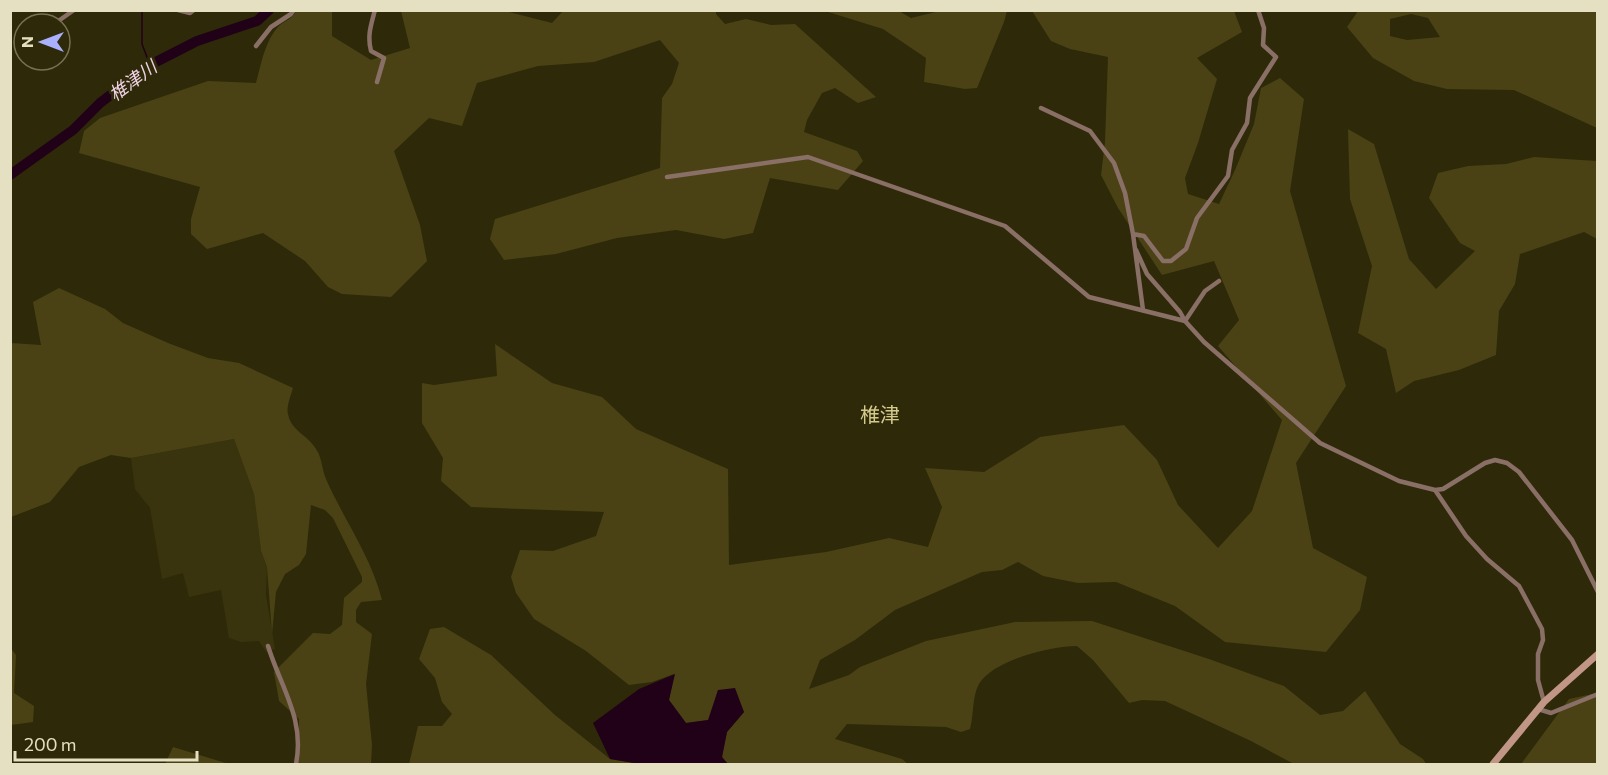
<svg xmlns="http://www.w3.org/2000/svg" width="1608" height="775" font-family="Commissioner,'Noto Sans JP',sans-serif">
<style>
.built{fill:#39340d}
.green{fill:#4a4214;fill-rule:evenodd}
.water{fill:#210118}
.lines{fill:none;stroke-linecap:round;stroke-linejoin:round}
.stream{stroke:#210118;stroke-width:1.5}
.river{stroke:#210118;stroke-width:10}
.street{stroke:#896f65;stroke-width:4.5}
.secondary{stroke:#c19687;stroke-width:7}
.labels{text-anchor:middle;stroke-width:6;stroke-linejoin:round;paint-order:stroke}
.water-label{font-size:18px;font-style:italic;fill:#efd2e4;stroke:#2e2908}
.quarter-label{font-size:20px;fill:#d4ca8c;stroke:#2e2908}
</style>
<rect width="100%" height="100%" fill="#2e2908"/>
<path class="built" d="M234 439 254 494 261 551 267 567 266 595 275 649 266 652 259 641 241 642 229 638 221 590 189 597 183 573 162 579 150 508 135 489 131 458Z"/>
<path class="green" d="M296 11H332V36L371 60 410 48 401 11H505L552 23 563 11H716V14L725 24 746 19 771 25 795 24 876 97 858 103 835 88 822 93 807 120 804 132 857 151 863 161 838 190 770 178 753 233 724 239 676 230 617 238 556 254 504 260 490 239 495 219 660 168 662 98 672 84 679 63 660 40 594 62 538 66 477 83 462 126 429 118 394 151 420 225 427 261 391 297 342 294 328 287 305 261 263 233 207 249 191 234V219L200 187 79 153 84 131 100 118 208 81 256 83C261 65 265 40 279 26 285 20 292 20 296 11Z
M825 11H899L911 18 940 11H1007L1004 22 977 88 965 89 924 82 926 58 883 29Z
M1032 11H1234L1242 32 1197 58 1217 79 1198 143 1185 178 1188 194 1219 204 1235 170 1254 124 1261 88 1280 78 1304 99 1290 191 1346 386 1296 463 1313 548 1367 577 1360 610 1326 652 1225 642 1175 606 1116 582 1078 583 1043 576 1018 562 1002 570 982 572 895 610 855 640 820 660 809 689 849 675 860 667 926 641 1015 622 1092 621 1209 659 1284 686 1320 715 1343 711 1365 691 1400 744 1423 759 1426 764H1294L1251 741 1165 701 1142 700 1129 703 1093 660 1077 646C1052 646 993 660 979 684 972 696 974 715 970 729L961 732 946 727 847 724 835 739 902 759 908 764H728L722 757 727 732 744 712 718 690 709 720 686 723 669 700 674 674 652 682 629 685 586 651 534 619 516 593 511 577 520 550 553 551 596 536 604 512 471 507 441 481 443 458 422 423V383L434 385 497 376 495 344 552 383 602 397 636 429 728 469 729 565 826 552 889 538 928 547 942 507 925 468 984 472 1040 437 1124 425 1157 460 1178 505 1218 548 1252 511 1282 420 1218 346 1239 320 1214 261 1162 275 1118 208 1101 175 1105 142 1108 57 1070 49 1051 41Z
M1358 11H1597V128L1514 90 1447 89 1414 81 1373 58 1347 27ZM1411 14 1428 18 1440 37 1407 40 1390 36V19Z
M1348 129 1374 144 1409 259 1436 289 1475 251 1460 243 1429 198 1438 173 1468 166 1506 164 1534 157 1597 161V239L1584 232 1520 254 1515 284 1499 311 1496 355 1459 370 1414 381 1396 393 1386 349 1358 333 1372 266 1350 199Z
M59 288 105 309 123 323 168 343 208 358 239 363 293 388C291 395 286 407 288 414 291 431 308 435 316 449 322 457 322 470 326 479 344 520 371 556 382 600L361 602 356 610V622L372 634 366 684 372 745 371 764H298L299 719 279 701 274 672 313 633 330 634 342 625 344 598 362 582V577L333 518 325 510 311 505 306 554 299 565 285 574 276 592 272 634 267 567 261 551 254 494 234 439 131 458 111 455 79 467 50 502 11 517V343L41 345 33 302Z
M444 627 491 655 555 715 610 759 640 764H409L418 726H442L452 714 442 702 435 678 419 659 430 629Z
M10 647 16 655 14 693 34 706 33 722 11 725Z
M1597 693V764H1521L1569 699Z
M173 747 229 764H165Z"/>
<path class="water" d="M675 674 669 700 686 723 708 720 718 690 735 688 744 712 727 732 722 757 728 764H640L610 759 593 723 639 689Z"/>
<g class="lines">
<path class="stream" d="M142 10V44L150 65"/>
<path class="river" d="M10 175 73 130 100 103 150 65 197 41 257 21 269 10"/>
<path class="street" d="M178 10 190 13 194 10
M375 10C371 25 367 36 371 51L384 58 377 82
M54 24 74 10
M22 46 24 45
M256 46 271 27 291 14 294 10
M1041 108 1090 131 1114 163 1125 193 1133 234 1143 310
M667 177 808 157 1005 226 1089 297 1185 321 1204 342 1320 443 1399 481 1435 490 1443 489 1485 463 1495 460 1507 463 1519 472 1572 540 1598 592
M1133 234 1144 236 1163 261H1171L1186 249 1197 218 1228 176 1232 150 1247 123 1250 98 1276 57 1263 45 1264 28 1258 10
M1136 250 1147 274 1180 312 1185 321
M1185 321 1205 291 1219 281
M1435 490 1466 536 1487 559 1519 586 1542 629 1543 640 1538 654V680L1544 702
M268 646C281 688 305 719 296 764
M1538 709 1551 713 1598 694"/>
<path class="secondary" d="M1493 764 1544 702 1598 654"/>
</g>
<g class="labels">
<g class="water-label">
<text transform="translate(133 81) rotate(-36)" y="6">椎津川</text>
</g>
<g class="quarter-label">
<text x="880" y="422">椎津</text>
</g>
</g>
<rect width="1608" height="775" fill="none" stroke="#e4e0c1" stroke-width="24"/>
<g transform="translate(42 42) rotate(270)"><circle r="28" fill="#2e2908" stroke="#777252" stroke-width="1.5"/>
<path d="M0-4.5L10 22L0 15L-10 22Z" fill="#aab0fb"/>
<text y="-9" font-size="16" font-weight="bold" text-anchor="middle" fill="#e4e0c1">N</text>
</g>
<path d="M15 751v9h182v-9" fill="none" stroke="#e4e0c1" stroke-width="3"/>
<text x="24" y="751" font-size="18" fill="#e4e0c1" stroke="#2e2908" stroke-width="4.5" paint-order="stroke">200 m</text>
</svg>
